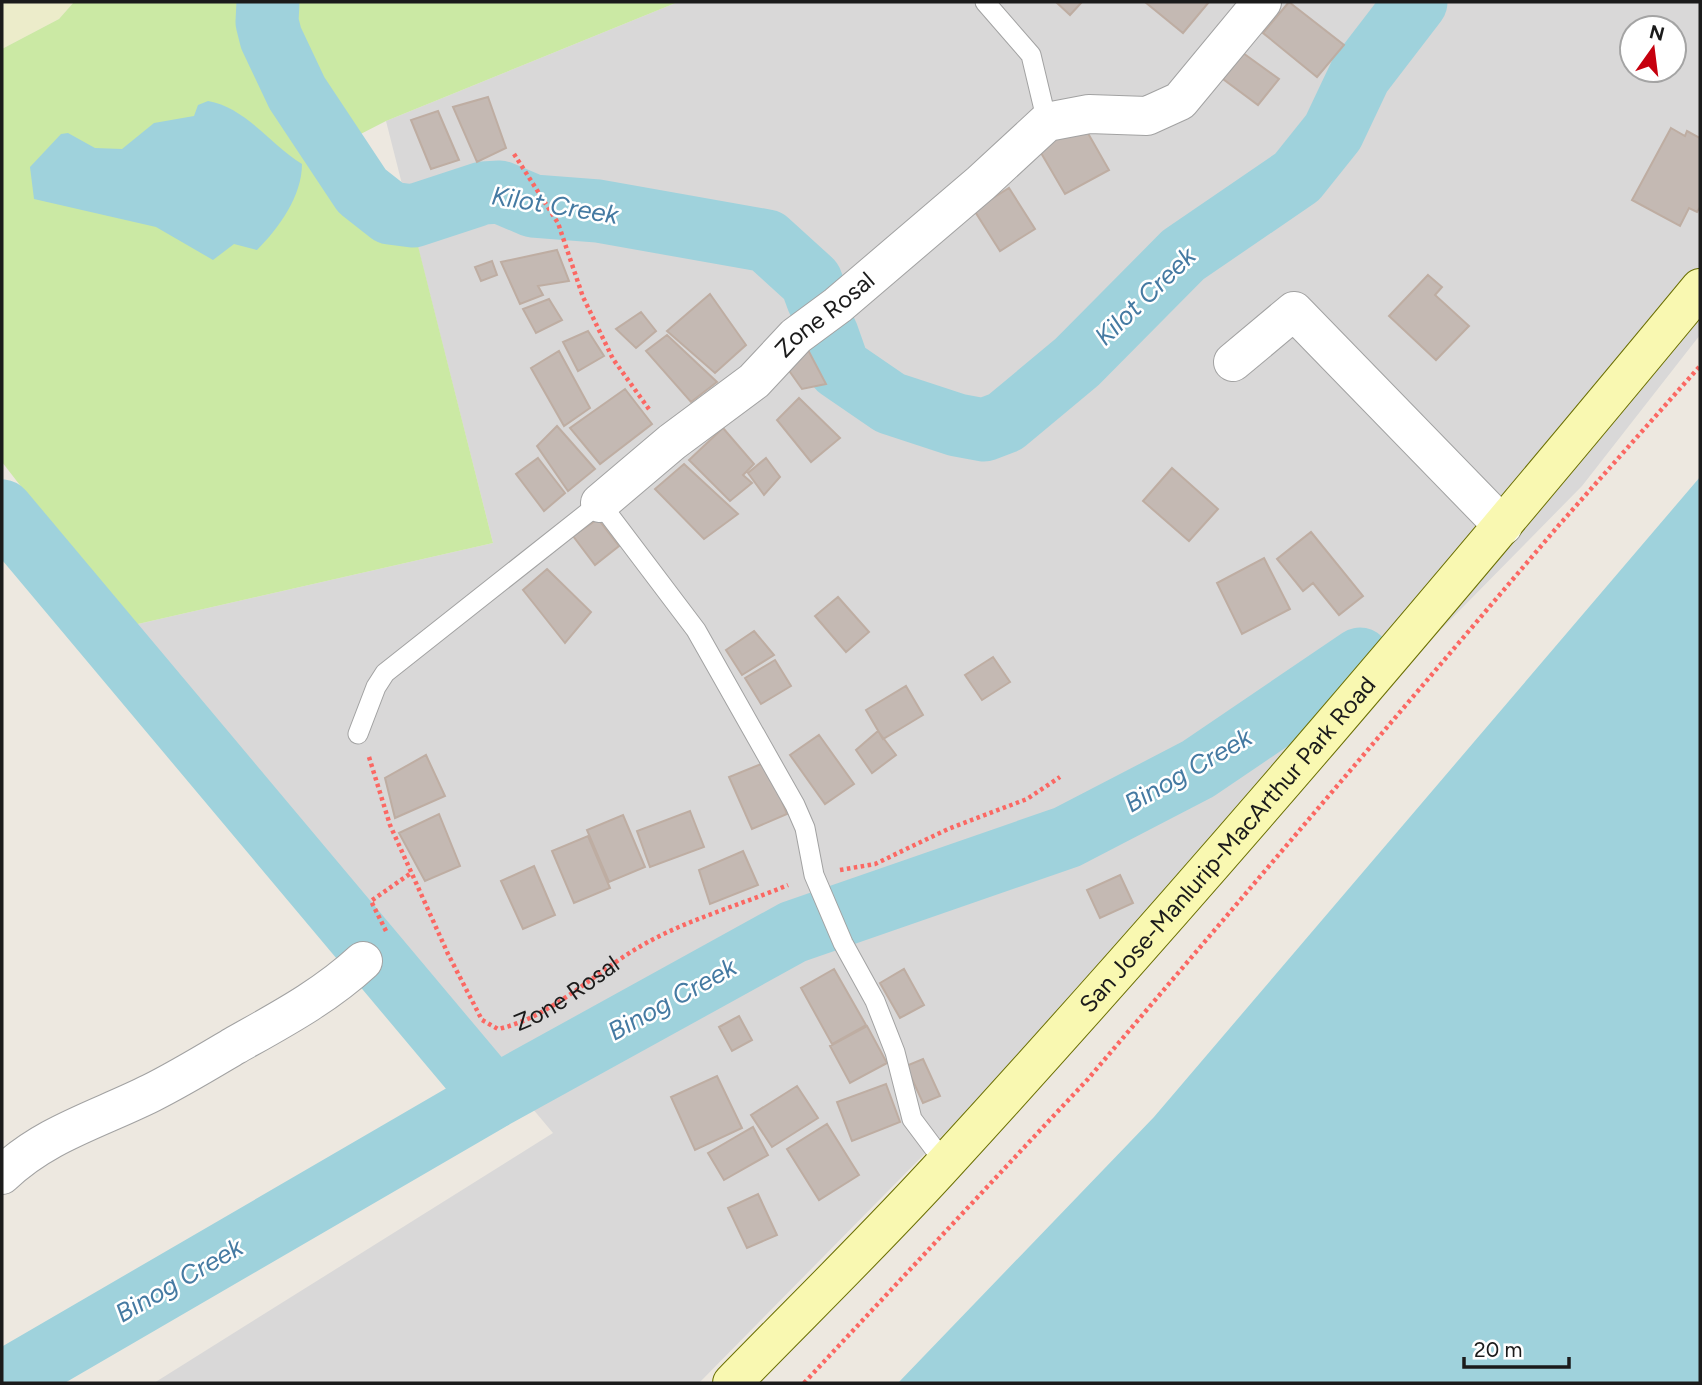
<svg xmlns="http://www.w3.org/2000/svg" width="1702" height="1385" font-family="Figtree,sans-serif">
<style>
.residential{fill:#d9d8d8;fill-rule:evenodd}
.farmland{fill:#ececca}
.grass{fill:#cbe9a4}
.water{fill:#9fd2dc}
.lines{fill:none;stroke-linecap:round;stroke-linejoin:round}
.river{stroke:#9fd2dc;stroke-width:63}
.building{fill:#c4b9b3;stroke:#beada2;stroke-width:2}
.lane-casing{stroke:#a2a2a2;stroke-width:21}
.street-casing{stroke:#a2a2a2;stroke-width:40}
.secondary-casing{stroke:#6c7004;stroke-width:40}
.path{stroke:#fb6863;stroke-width:4.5;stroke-dasharray:3.5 3.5;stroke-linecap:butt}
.lane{stroke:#fff;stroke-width:19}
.street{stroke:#fff;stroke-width:38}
.secondary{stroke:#f9f8b1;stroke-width:38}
.labels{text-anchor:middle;stroke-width:5;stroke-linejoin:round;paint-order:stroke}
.street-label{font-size:24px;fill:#1b1b1b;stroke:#fff}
.water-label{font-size:26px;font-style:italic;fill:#457aa2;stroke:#fff}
</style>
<rect width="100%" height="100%" fill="#ede8e0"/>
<path class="residential" d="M678 2H1700V335L1582 486 699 1383H154L553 1133 129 626 493 543 386 121ZM1632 28H1674V70H1632Z"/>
<path class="farmland" d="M2 2H74L59 19 2 49Z"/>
<path class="grass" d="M74 2H247L244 9 246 30 286 115 343 202 377 238 397 241 416 238 493 543 129 626 2 462V49L59 19Z
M286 2H678L386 121 349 140 313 81 283 8Z"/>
<path class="water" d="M208 101C245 107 271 145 302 164 302 196 279 228 257 250L234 244 213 260 156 227 34 199 30 167 61 134 68 133 95 148 122 149 154 123 194 116 198 105Z
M1700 477V1383H898L1154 1117Z"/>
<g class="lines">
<path class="river" d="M268 2 267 22 271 38 297 93 362 191 390 213 413 216 483 193 500 192 533 206 598 211 767 241 811 281 818 300
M827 334 839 368 890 403 957 425 984 430 1005 422 1077 362 1183 255 1297 177 1333 132 1360 75 1416 2
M2 511 494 1097
M2 1383 494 1097 793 932 1067 837 1198 769 1360 659"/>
</g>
<path class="building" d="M1056 2H1082L1070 15Z
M1145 2H1209L1183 33Z
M1289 2 1344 45 1317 77 1263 33Z
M1243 53 1279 79 1258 105 1223 79Z
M488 97 506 148 477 162 453 107Z
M438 111 459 160 431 169 411 120Z
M1081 121 1109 170 1065 194 1037 146Z
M1671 128 1685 136 1687 131 1700 138V207L1697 212 1689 208 1680 226 1632 200Z
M1009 188 1035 229 1000 251 974 210Z
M557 250 569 281 538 286 543 295 520 304 501 262Z
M492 261 497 275 481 281 475 267Z
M1428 275 1442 287 1435 295 1469 326 1436 360 1389 316Z
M710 294 746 345 715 373 667 331Z
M549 299 562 320 536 333 523 309Z
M641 312 656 331 636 348 616 329Z
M588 331 604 356 578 371 563 342Z
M667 335 717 382 691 402 646 351Z
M807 348 826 384 802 389 783 362Z
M559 351 590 408 564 426 531 368Z
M625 389 652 424 600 464 570 428Z
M799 398 840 438 811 462 777 420Z
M557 426 595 469 568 491 537 446Z
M723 428 754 464 743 475 752 483 730 501 689 460Z
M538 458 565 493 544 511 516 474Z
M766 458 780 477 764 495 748 473Z
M684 464 738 514 704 539 655 489Z
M1172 468 1218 509 1189 541 1143 501Z
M598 519 619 546 595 565 573 536Z
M1311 532 1363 596 1339 615 1313 583 1303 591 1277 559Z
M1264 558 1290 609 1242 634 1217 583Z
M547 569 591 612 565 643 523 590Z
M838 597 869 632 846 652 815 616Z
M754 631 774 655 742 675 726 650Z
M993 657 1010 682 982 700 965 675Z
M775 660 791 686 761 704 745 678Z
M906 686 923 715 883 739 866 710Z
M878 731 896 755 872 773 856 750Z
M819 735 854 784 825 804 790 755Z
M426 755 445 796 395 818 385 778Z
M766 762 787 814 752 829 729 777Z
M690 811 704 847 650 867 637 831Z
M439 814 460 866 425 881 399 833Z
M623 815 645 867 609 882 587 830Z
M588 836 610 888 574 903 552 851Z
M743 851 758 885 710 904 699 870Z
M534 866 555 915 523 929 501 881Z
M1120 875 1133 903 1100 918 1087 890Z
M834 969 866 1025 832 1044 801 988Z
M904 969 924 1005 900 1018 880 983Z
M739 1016 752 1040 732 1051 719 1027Z
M867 1026 887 1063 850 1083 830 1046Z
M923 1059 940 1096 923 1103 906 1066Z
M717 1076 742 1128 695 1150 671 1097Z
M886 1084 900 1122 852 1141 837 1102Z
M797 1086 818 1118 772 1147 751 1115Z
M827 1124 859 1175 819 1200 787 1149Z
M753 1127 768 1155 724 1180 708 1153Z
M758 1194 777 1235 747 1248 728 1208Z"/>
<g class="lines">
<defs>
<path id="lane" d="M985 2 1031 55 1047 122
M358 734 376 687 385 673 600 503 696 630 795 805 805 828 814 875 843 943 875 1001 895 1052 912 1119 945 1163"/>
<g id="street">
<path d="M1233 362 1294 311 1503 526"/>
<path id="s2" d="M600 503 672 442 754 381 796 336 838 305 981 183 1047 122 1089 114 1147 116 1180 101 1262 2"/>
<path d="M2 1175C44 1134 99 1119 151 1093 179 1079 207 1062 234 1046 280 1020 324 997 363 961"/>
</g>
<g id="secondary">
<path id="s3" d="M732 1383C804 1309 878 1237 947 1161 1206 878 1455 584 1700 288"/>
</g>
</defs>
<use href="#lane" class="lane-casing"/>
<use href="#street" class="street-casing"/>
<use href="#secondary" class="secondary-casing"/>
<g class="path">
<path d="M514 154 558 223 583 297 613 359 651 412"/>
<path id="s1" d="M369 757 390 825 448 954 482 1020 498 1029C548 1018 589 978 631 952 680 921 736 907 788 885"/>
<path d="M840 870 875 864 948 829 1027 799 1060 777"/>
<path d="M386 931 371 901 411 873"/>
<path d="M804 1383 1088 1079 1559 525 1700 366"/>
</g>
<use href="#lane" class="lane"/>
<use href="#street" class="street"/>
<use href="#secondary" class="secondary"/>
</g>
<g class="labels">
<g class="street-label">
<text dy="8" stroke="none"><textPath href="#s2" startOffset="294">Zone Rosal</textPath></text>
<text dy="8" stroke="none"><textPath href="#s3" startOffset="732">San Jose-Manlurip-MacArthur Park Road</textPath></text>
<text dy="8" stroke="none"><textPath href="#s1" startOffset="383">Zone Rosal</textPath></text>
</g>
<g class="water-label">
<text transform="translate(555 205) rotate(9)" y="9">Kilot Creek</text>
<text transform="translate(1145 296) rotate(-44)" y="9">Kilot Creek</text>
<text transform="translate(1188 770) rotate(-30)" y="9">Binog Creek</text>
<text transform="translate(672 999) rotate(-29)" y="9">Binog Creek</text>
<text transform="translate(179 1280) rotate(-30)" y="9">Binog Creek</text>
</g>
</g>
<rect width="1702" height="1385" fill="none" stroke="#1b1b1b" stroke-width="7"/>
<g transform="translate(1653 49) rotate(14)"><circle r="33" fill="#ffffff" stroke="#a4a4a4" stroke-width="2"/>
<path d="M0-5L12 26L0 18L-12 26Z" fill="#c6000e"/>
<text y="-10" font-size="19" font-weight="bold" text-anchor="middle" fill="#1b1b1b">N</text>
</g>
<path d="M1464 1357v10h105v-10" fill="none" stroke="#1b1b1b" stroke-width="3.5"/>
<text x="1474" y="1357" font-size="21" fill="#1b1b1b" stroke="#ffffff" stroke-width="5" paint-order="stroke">20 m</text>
</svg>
